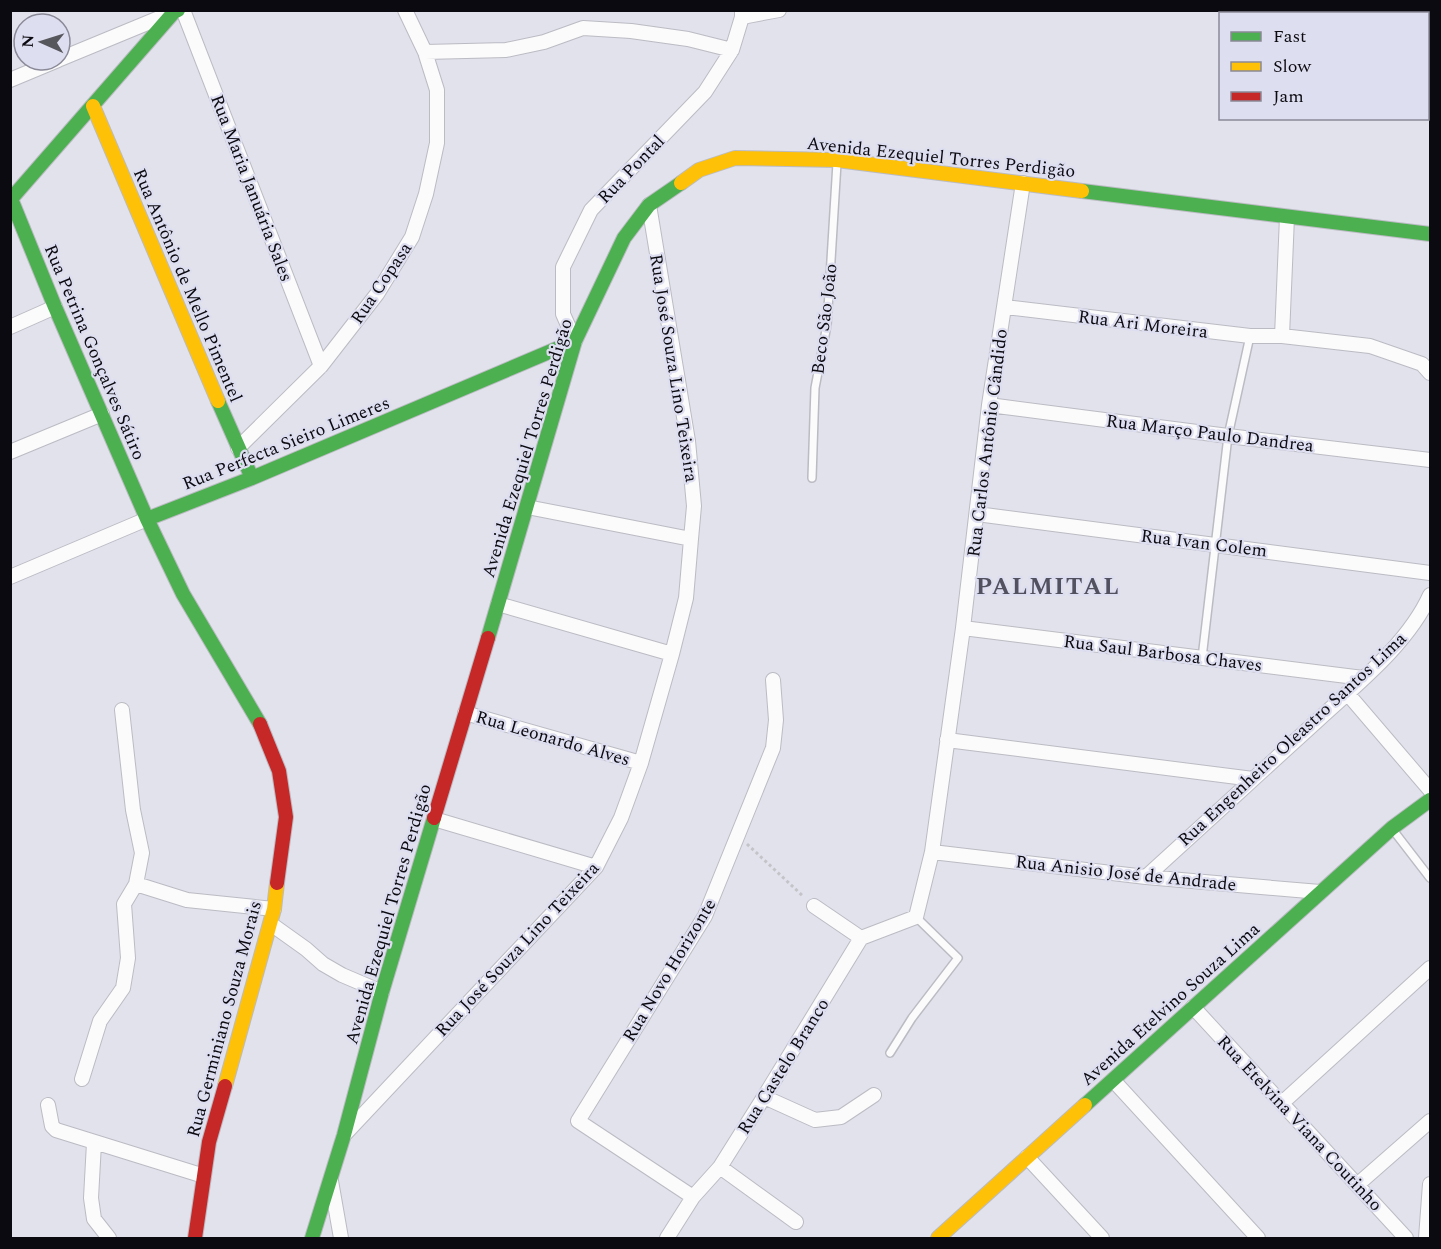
<svg xmlns="http://www.w3.org/2000/svg" width="1441" height="1249" font-family="Spectral,serif">
<style>
.lines{fill:none;stroke-linecap:round;stroke-linejoin:round}
.lane-casing{stroke:#bbbbc3;stroke-width:10}
.street-casing{stroke:#bbbbc3;stroke-width:16}
.fast-casing{stroke:#bbbbc3;stroke-width:16}
.slow-casing{stroke:#bbbbc3;stroke-width:16}
.jam-casing{stroke:#bbbbc3;stroke-width:16}
.path{stroke:#c4c4c8;stroke-width:3;stroke-dasharray:3 3;stroke-linecap:butt}
.lane{stroke:#fbfbfc;stroke-width:7}
.street{stroke:#fbfbfc;stroke-width:14}
.fast{stroke:#4caf50;stroke-width:14}
.slow{stroke:#ffc107;stroke-width:14}
.jam{stroke:#c62828;stroke-width:14}
.labels{text-anchor:middle;stroke-width:4.5;stroke-linejoin:round;paint-order:stroke}
.street-label{font-size:18px;fill:#0b0a10;stroke:#dedef1}
.district-label{font-size:24px;font-weight:bold;letter-spacing:1.5px;fill:#515160;stroke:#dedef1}
</style>
<rect width="100%" height="100%" fill="#e2e2ed"/>
<g class="lines">
<defs>
<path id="lane" d="M812 478 815 388 827 325 837 163
M1202 658 1228 436 1250 336
M1393 830 1430 878
M890 1053 912 1018 958 958 916 917"/>
<path id="street" d="M183 10 321 366
M1383 10 1386 14
M742 17 779 10
M425 52 506 50 544 42 583 28 631 31 688 39 732 50
M60 59 169 14
M1428 61 1430 65
M10 80 58 60
M1005 307 1250 336H1282L1370 346 1422 364 1430 373
M10 327 55 307
M1282 336 1287 217
M575 341 563 314V267L591 210 705 92 732 50 742 17V10
M989 405 1228 436 1430 460
M238 448 321 366 377 294 412 237 426 194 437 143V90L425 52 405 10
M10 452 102 414
M527 507 691 539
M977 514 1430 573
M10 577 147 519
M498 604 672 654
M963 628 1363 678
M1347 693 1430 790
M465 713 641 763
M947 740 1253 779
M434 819 596 867
M932 852 1146 877 1320 892
M1146 877C1203 825 1261 772 1318 720 1357 684 1408 644 1430 595
M136 884 187 900 274 909
M814 906 861 938
M271 924 306 949 323 964 342 975 382 992
M1193 1007 1406 1238
M82 1079 100 1021 123 988 128 958 124 904 136 884 142 853 133 810 122 710
M1113 1080 1258 1238
M764 1097 815 1120 841 1117 874 1095
M1282 1103 1430 968
M48 1105 52 1126 56 1130 204 1176
M345 1134 596 867 621 818 641 763 672 654 686 598 691 539 694 506 688 441 649 205
M94 1143 91 1198 94 1219 109 1238
M1027 1157 1102 1238
M720 1167 796 1222
M331 1181 341 1238
M1357 1185 1430 1121
M693 1197 578 1121 705 916 773 748 776 720 773 680
M667 1238 693 1197 720 1167 764 1097 861 938 916 917 932 852 963 628 989 405 1023 183
M1426 1238 1430 1184"/>
<path id="fast" d="M178 10 174 12 11 199 55 307 147 519 183 594 260 724
M1082 191 1430 234
M218 401 252 478
M147 519 252 478 575 341
M488 638 575 341 624 238 649 205 681 183
M1085 1105 1392 828 1430 800
M312 1238 344 1135 382 992 434 818"/>
<path id="slow" d="M93 106 218 401
M681 183 699 170 735 158 837 160 1082 191
M225 1086 274 909 277 883
M938 1238 1085 1105"/>
<path id="jam" d="M260 724 279 771 286 817 277 883
M434 818 488 638
M195 1238 209 1142 225 1086"/>
</defs>
<use href="#lane" class="lane-casing"/>
<use href="#street" class="street-casing"/>
<use href="#fast" class="fast-casing"/>
<use href="#slow" class="slow-casing"/>
<use href="#jam" class="jam-casing"/>
<path class="path" d="M747 844 804 897"/>
<use href="#lane" class="lane"/>
<use href="#street" class="street"/>
<use href="#fast" class="fast"/>
<use href="#slow" class="slow"/>
<use href="#jam" class="jam"/>
</g>
<g class="labels">
<g class="street-label">
<text transform="translate(941 157) rotate(6)" y="6">Avenida Ezequiel Torres Perdigão</text>
<text transform="translate(631 169) rotate(-46)" y="6">Rua Pontal</text>
<text transform="translate(252 188) rotate(69)" y="6">Rua Maria Januária Sales</text>
<text transform="translate(381 283) rotate(-56)" y="6">Rua Copasa</text>
<text transform="translate(188 285) rotate(67)" y="6">Rua Antônio de Mello Pimentel</text>
<text transform="translate(824 319) rotate(-83)" y="6">Beco São João</text>
<text transform="translate(1143 324) rotate(7)" y="6">Rua Ari Moreira</text>
<text transform="translate(95 352) rotate(67)" y="6">Rua Petrina Gonçalves Sátiro</text>
<text transform="translate(674 368) rotate(81)" y="6">Rua José Souza Lino Teixeira</text>
<text transform="translate(1210 433) rotate(7)" y="6">Rua Março Paulo Dandrea</text>
<text transform="translate(286 443) rotate(-22)" y="6">Rua Perfecta Sieiro Limeres</text>
<text transform="translate(987 443) rotate(-83)" y="6">Rua Carlos Antônio Cândido</text>
<text transform="translate(527 448) rotate(-73)" y="6">Avenida Ezequiel Torres Perdigão</text>
<text transform="translate(1204 543) rotate(7)" y="6">Rua Ivan Colem</text>
<text transform="translate(1163 653) rotate(7)" y="6">Rua Saul Barbosa Chaves</text>
<text transform="translate(553 738) rotate(16)" y="6">Rua Leonardo Alves</text>
<text transform="translate(1292 739) rotate(-43)" y="6">Rua Engenheiro Oleastro Santos Lima</text>
<text transform="translate(1126 873) rotate(6)" y="6">Rua Anisio José de Andrade</text>
<text transform="translate(388 914) rotate(-74)" y="6">Avenida Ezequiel Torres Perdigão</text>
<text transform="translate(517 949) rotate(-47)" y="6">Rua José Souza Lino Teixeira</text>
<text transform="translate(669 970) rotate(-59)" y="6">Rua Novo Horizonte</text>
<text transform="translate(1170 1004) rotate(-42)" y="6">Avenida Etelvino Souza Lima</text>
<text transform="translate(224 1019) rotate(-75)" y="6">Rua Germiniano Souza Morais</text>
<text transform="translate(783 1066) rotate(-58)" y="6">Rua Castelo Branco</text>
<text transform="translate(1300 1123) rotate(47)" y="6">Rua Etelvina Viana Coutinho</text>
</g>
<g class="district-label">
<text x="1048" y="594">PALMITAL</text>
</g>
</g>
<rect width="1441" height="1249" fill="none" stroke="#0b0a10" stroke-width="24"/>
<rect x="1219" y="12" width="210" height="108" fill="#dedef1" stroke="#8a8997" stroke-width="1.5"/>
<rect x="1231" y="32" width="30" height="9" fill="#4caf50" stroke="#8a8997" stroke-width="1.5"/>
<text x="1273" y="42" font-size="18" fill="#0b0a10">Fast</text>
<rect x="1231" y="62" width="30" height="9" fill="#ffc107" stroke="#8a8997" stroke-width="1.5"/>
<text x="1273" y="72" font-size="18" fill="#0b0a10">Slow</text>
<rect x="1231" y="92" width="30" height="9" fill="#c62828" stroke="#8a8997" stroke-width="1.5"/>
<text x="1273" y="102" font-size="18" fill="#0b0a10">Jam</text>
<g transform="translate(42 42) rotate(273)"><circle r="28" fill="#dedef1" stroke="#8a8997" stroke-width="1.5"/>
<path d="M0-4.5L10 22L0 15L-10 22Z" fill="#56565d"/>
<text y="-9" font-size="16" font-weight="bold" text-anchor="middle" fill="#0b0a10">N</text>
</g>
</svg>
